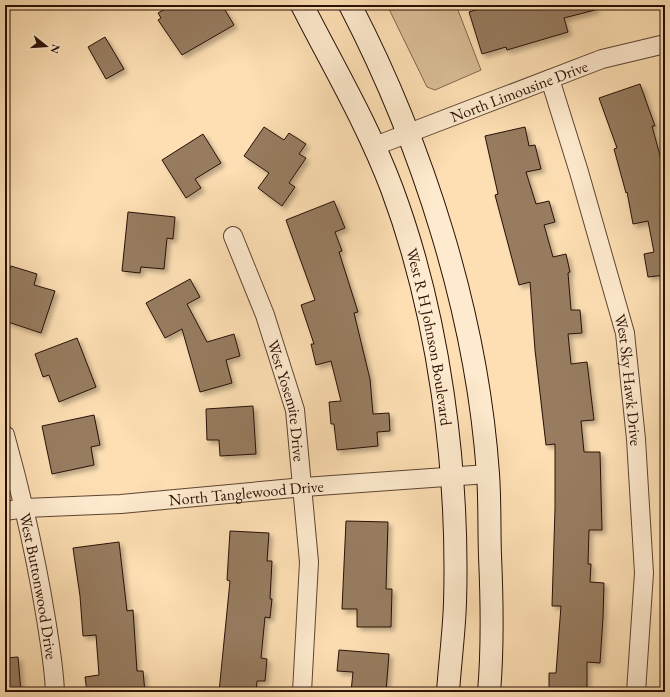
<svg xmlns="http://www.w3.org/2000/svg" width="670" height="697" font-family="'EB Garamond',serif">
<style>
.green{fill:#d9bc96;stroke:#81664e}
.building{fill:#977c60;stroke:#291006;filter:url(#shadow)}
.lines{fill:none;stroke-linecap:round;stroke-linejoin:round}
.minor-casing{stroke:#5e4431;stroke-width:20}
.secondary-casing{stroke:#291006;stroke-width:24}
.minor{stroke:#feeace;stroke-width:18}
.secondary{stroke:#feeace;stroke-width:22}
.labels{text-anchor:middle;stroke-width:3;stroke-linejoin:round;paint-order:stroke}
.street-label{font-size:16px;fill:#291006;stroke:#feeace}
</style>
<defs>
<filter id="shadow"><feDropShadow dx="3.5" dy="3.5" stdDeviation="2" flood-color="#0004"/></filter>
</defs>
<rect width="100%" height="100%" fill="#fddfb3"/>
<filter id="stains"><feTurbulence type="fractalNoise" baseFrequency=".005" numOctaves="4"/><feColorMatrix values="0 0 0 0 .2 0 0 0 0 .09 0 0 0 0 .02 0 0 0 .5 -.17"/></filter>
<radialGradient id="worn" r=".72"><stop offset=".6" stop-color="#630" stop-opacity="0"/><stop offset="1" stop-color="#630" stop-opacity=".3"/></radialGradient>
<path class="green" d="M387 5H456L481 70 435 90 427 87Z"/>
<path class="building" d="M172 5H222L234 25 182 55 158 20 161 18 158 13Z
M492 5H595V10L564 18 568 32 507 50 506 47 482 54 469 12Z
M105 37 124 69 106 79 88 47Z
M640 84 655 126H652L665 174V275L648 277 644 254 654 252 648 221 633 224 627 192 626 193 614 149 617 148 599 98Z
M264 127 284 140 289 133 306 144 299 154 306 158 289 183 295 187 282 206 258 188 269 173 244 156Z
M525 127 529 146 535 145 541 169 526 172 536 204 549 201 555 222 544 225 553 257 566 254 570 272 568 273 571 310H580L582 333 568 334 571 364 587 362 594 420 581 421 584 452H600L602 530H589L588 564H591L590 582 604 583 603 618 600 663 587 662V692H549V673H556L561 606H552L555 509V444L546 445 535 350 530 282 519 285 495 195 498 194 485 136Z
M203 134 221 163 195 179 201 188 186 198 162 160Z
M334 201 345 228 335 232 342 251 339 252 358 312 354 313 370 379 373 414 389 413 390 431 377 432 378 446 337 450 334 424H331L329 402 341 401 331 361 316 365 311 344H314L301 305 315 300 286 220Z
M128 212 175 217 173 239 167 238 164 269 141 267 140 273 122 271Z
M11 266 37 274 34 285 55 291 41 333 5 321V285Z
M190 279 200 297 187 304 207 342 234 334 240 356 226 360 232 383 200 392 182 329 165 338 146 303Z
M77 338 96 387 59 402 49 375 43 377 35 354Z
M253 406 256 454 220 456 219 440H207L206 409Z
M94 415 100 445 91 447 94 465 52 474 42 426Z
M346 521 388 522 386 589H392L391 627H357V609H342Z
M230 531 269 533 267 561H272L270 599H272L270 618 265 617 261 658 267 659 265 681H257L256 692H219L230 581 227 580Z
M119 542 127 611 133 610 137 671H143L145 692H87L85 677 99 675 96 635 83 636 80 596 73 548Z
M339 650 389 654 386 692H351L353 672 337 671Z
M18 657 21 692H5V658Z"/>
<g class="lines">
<defs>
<g id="minor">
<path id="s1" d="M550 79 579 172 625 333 636 439 644 573 636 692"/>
<path id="s2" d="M375 146 602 59 665 44"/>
<path id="s3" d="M233 236 265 315 295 410 309 562 302 692"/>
<path id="s4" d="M5 435C22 496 36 557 46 619 50 644 54 667 55 692"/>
<path id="s5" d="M5 511 25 508 121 504 304 487 488 474"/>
</g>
<g id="secondary">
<path id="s6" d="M302 5C333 66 368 125 392 189 439 315 459 469 455 603 454 633 450 662 448 692"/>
<path d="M350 5C423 146 477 315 488 474 490 502 489 529 490 556 492 601 493 647 489 692"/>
</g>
</defs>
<use href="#minor" class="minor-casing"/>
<use href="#secondary" class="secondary-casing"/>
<use href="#minor" class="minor"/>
<use href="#secondary" class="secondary"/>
</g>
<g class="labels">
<g class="street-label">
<text dy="6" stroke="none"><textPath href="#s2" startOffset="154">North Limousine Drive</textPath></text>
<text dy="6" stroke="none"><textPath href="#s6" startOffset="358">West R H Johnson Boulevard</textPath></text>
<text dy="6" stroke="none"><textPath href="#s1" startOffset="312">West Sky Hawk Drive</textPath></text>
<text dy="6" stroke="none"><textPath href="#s3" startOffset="174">West Yosemite Drive</textPath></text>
<text dy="6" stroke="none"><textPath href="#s5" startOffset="242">North Tanglewood Drive</textPath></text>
<text dy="6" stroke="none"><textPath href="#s4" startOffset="155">West Buttonwood Drive</textPath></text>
</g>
</g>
<rect width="670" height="697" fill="none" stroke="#fddfb3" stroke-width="20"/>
<rect x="6" y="6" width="658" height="685" fill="none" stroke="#291006" stroke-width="2"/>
<rect x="10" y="10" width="650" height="677" fill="none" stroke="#291006"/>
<g transform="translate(46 46) rotate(107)" stroke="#feeace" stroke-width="3" paint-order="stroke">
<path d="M0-3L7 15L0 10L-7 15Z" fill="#291006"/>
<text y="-6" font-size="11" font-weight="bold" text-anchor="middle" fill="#291006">N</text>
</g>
<rect width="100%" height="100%" filter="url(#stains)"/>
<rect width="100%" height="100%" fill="url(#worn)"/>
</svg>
